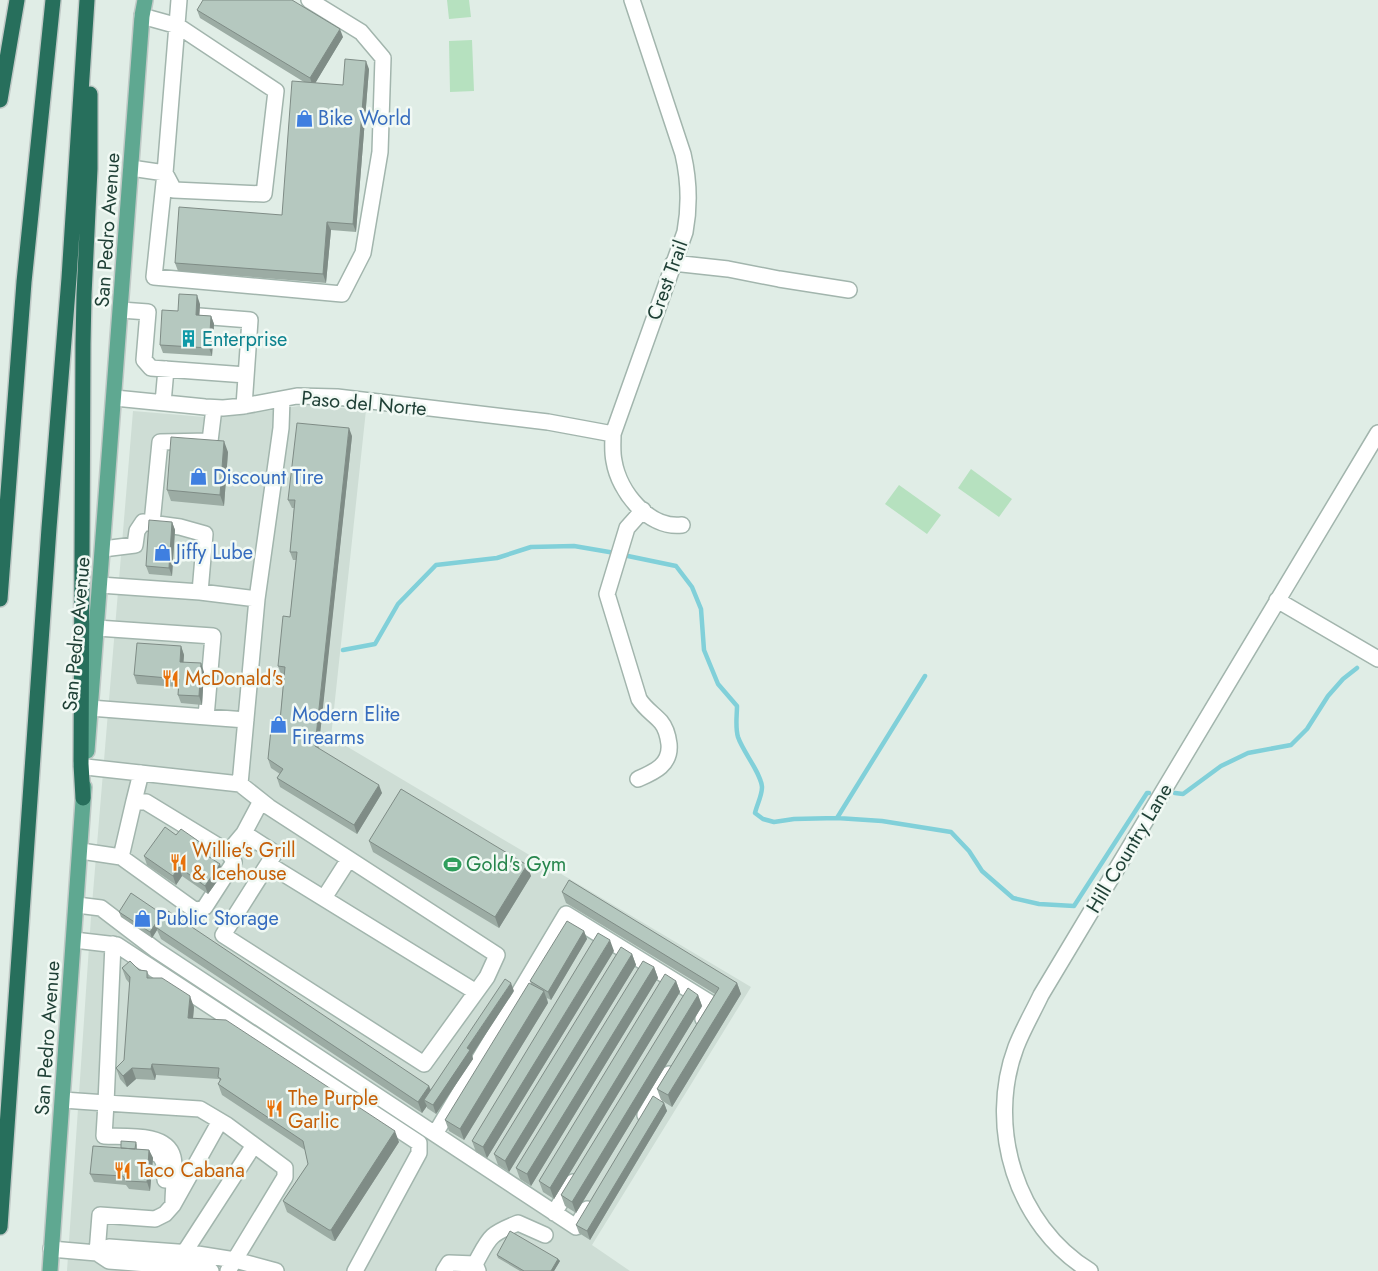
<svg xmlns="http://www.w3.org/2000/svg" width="1378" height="1271" font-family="Jost,sans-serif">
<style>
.built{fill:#ceddd5}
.green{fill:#b6e1bf}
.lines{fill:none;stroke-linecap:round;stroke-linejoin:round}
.stream{stroke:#81d0d9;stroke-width:4.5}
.minor-casing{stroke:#a2b5ad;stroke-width:18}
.major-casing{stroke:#c0c9c6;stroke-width:18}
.highway-casing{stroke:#c0c9c6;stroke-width:18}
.minor{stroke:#fff;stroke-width:15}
.major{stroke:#5fa891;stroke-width:15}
.highway{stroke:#276f5c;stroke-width:15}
.wall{fill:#9caca4}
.shaded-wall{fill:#7f8c86}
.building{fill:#b5c8bf;stroke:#7f8c86}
.labels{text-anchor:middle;stroke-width:5;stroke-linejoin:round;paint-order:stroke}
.shop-label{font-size:20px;fill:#366cbe;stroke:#f1f9f4;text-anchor:start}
.street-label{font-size:20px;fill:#1e3f35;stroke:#f1f9f4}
.culture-label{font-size:20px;fill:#0d838f;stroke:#f1f9f4;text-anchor:start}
.food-label{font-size:20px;fill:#c56008;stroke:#f1f9f4;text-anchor:start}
.leisure-label{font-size:20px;fill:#27864d;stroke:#f1f9f4;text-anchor:start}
</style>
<rect width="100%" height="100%" fill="#e0ede6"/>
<path class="built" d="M305 405 366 410 331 737 751 987 592 1245 630 1271H67L91 917 133 411 205 417 234 416Z"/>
<path class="green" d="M447 0H469L471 17 449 19Z
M472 40 474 91 450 92 449 41Z
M971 469 1012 499 999 517 958 488Z
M899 485 941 515 927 534 885 504Z"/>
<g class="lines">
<path class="stream" d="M623 555 676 566 692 587 701 609 704 650 718 684 737 706C737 716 735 727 738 737 743 752 761 773 762 787 762 796 757 804 755 813L763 819 774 822 794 819 837 818 882 821 951 832 969 851 982 871 1013 898 1039 904 1074 906 1147 793H1149
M343 650 375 644 398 604 436 565 497 558 531 547 574 546 615 553
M1175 793 1183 794 1221 766 1248 753 1291 745 1307 729 1328 696 1343 679 1357 668
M837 818 925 676"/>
<defs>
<path id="minor" d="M632 0 683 154C689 180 690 205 685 232L613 434C613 443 612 452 614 461 619 492 649 529 682 525
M142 16 178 26 276 91 264 194 174 190 165 173 179 0
M131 168 165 173 154 277 342 294 363 253 380 152 383 58 361 32 309 0
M673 263 728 269 779 279 849 290
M121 310 148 312 144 360 151 368 246 375
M199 316 250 320 244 406
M115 398 205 407 223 408 244 406 297 396 337 397 548 422 613 434
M163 403 166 369
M152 523 160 442 210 441 214 408
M103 549 135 545 137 531 143 522 180 527 205 534 200 592
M100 585 200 592 257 599
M1277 600 1378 659
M97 628 213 636 206 717
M90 708 246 720
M81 764 86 767 240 784 257 599 281 428 282 399
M638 779C654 772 671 765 669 744 668 736 666 728 661 722 654 714 645 709 639 699L607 594 627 528 643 510
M134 801 141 773
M244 833 261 801
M81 851 121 857 134 801 146 802 228 852 244 833 275 853 223 935 424 1064 487 977 497 955 269 807 240 784
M121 857 196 911 205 907 234 862 228 852
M268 864 476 992
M324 898 349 859
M77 905 101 908 156 950 576 1227 587 1209
M74 940 117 945 419 1143V1153L355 1271
M113 944 106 1103 200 1109 227 1125 285 1168V1177L228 1271
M63 1100 106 1103 104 1136C124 1137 167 1132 173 1157 176 1169 173 1190 173 1203
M645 1115 669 1074
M435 1134 566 914 712 1004 703 1019
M136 1150C161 1152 165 1154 165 1180
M554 1213 573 1182
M51 1249 97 1253 109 1261 187 1267 211 1271
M97 1253 100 1215 155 1219 165 1214 173 1205 220 1121
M97 1253 109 1247 191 1253 235 1260 276 1271
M184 1253 254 1145
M444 1271 449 1263 475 1264
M478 1271 475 1264C490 1237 488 1235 518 1223L545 1235
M1090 1271C1016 1226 986 1127 1016 1047 1023 1029 1033 1012 1041 995L1378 433"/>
<path id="major" d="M87 751 142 16 145 0
M50 1271 84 787"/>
<path id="highway" d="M0 100 17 0
M0 599 24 282 53 0
M83 798 81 764 83 344 84 295 90 169V94
M0 1227 49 528 69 278 87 0"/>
</defs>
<use href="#minor" class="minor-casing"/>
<use href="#major" class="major-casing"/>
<use href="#highway" class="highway-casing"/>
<use href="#minor" class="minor"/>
<use href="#major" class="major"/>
<use href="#highway" class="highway"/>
</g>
<path class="wall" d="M197 10 343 37 315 83 343 85 369 69 356 232 331 230 326 283 178 271 175 263 282 215 304 82 200 18Z
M200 304 199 315 211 316 214 324 212 356 163 353 160 345 178 311Z
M352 436 318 748 382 793 357 834 280 787 277 778 280 774 271 768 268 759 280 721 284 675 281 674 278 666 290 617 296 560H293L290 552 294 508H292L288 500Z
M228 452 224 506 171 501 167 490Z
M172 522 175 530 172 576 149 574 146 566Z
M181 646 184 655 183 662 204 672 202 705 181 703 178 695V687L137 684 134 675Z
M176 835 207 853 206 855 223 873 208 894 182 876 176 885 147 865 144 856Z
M369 841 527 865 531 876 499 928 373 852Z
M562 892 737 983 741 994 672 1107 661 1100 657 1089 715 994 566 903Z
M119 912 164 918 429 1086 431 1090 514 991 472 1055 473 1059 436 1114 427 1108V1106L422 1113 161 939 157 930 152 938 121 917Z
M584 931 587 939 551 1000 547 998 548 1003 464 1140 449 1131 445 1120 531 984 530 981Z
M614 951 487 1158 476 1152 472 1141Z
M632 954 636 965 509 1172 498 1165 494 1154Z
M654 967 658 978 531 1186 520 1179 516 1168Z
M122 968 147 971 150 978 194 1007 193 1018 399 1142 335 1241H333L287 1212 283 1201 308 1164 305 1150 222 1095 218 1084 220 1081 219 1079 156 1075 155 1080 136 1079 127 1087 120 1079 116 1068 124 1060 130 984 126 979Z
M676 981 680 992 554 1199 543 1192 539 1181Z
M698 995 702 1006 576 1213 565 1206 561 1195Z
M664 1103 667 1111 590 1240 579 1233 576 1225Z
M136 1142 137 1145V1149L149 1150 153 1158 150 1191 129 1189 126 1185 94 1182 90 1174Z
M497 1255 558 1259 560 1261 554 1271H520L498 1258Z"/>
<path class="shaded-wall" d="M340 29 343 37 313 87 310 78Z
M366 61 369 69 356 232 353 224Z
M327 222 331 230 326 283 323 274Z
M197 295 200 304 199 323 196 315Z
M211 316 214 324 212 356 209 348Z
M349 428 352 436 318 754 315 746Z
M224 441 228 452 224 506 220 495Z
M172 522 175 530 172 576 169 568Z
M181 646 184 655 183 670 180 662Z
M201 663 204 672 202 705 199 696Z
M379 785 382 793 357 834 354 825Z
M204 845 207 853 203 859 200 851Z
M220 864 223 873 208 894 205 886Z
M527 865 531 876 499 928 495 917Z
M179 867 182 876 176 885 173 876Z
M162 914 164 920 157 928V930L152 938 150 932Z
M584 931 587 939 551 1000 548 992Z
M610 940 614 951 487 1158 483 1147Z
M632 954 636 965 509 1172 505 1161Z
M654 967 658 978 531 1186 527 1174Z
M676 981 680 992 554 1199 550 1188Z
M511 983 514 991 472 1055 473 1059 436 1114 433 1105 467 1048Z
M737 983 741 994 672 1107 668 1095Z
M544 991 548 1003 464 1140 460 1129Z
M698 995 702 1006 576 1213 572 1202Z
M190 996 194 1007 192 1029 188 1018Z
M152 1064 156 1075 155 1080 151 1069Z
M132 1068 136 1079 127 1087 123 1076Z
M429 1086 433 1097 424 1100 427 1106 422 1113 418 1102Z
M664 1103 667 1111 590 1240 587 1231Z
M395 1131 399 1142 335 1241 331 1230Z
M149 1150 153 1158 150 1191 147 1182Z
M558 1259 560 1261 554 1271H551Z"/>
<path class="building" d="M203 0H292L340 29 310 78 197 10Z
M345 59 366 61 353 224 327 222 323 274 175 263 179 207 282 215 292 81 343 85Z
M179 294 197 295 196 315 211 316 209 348 160 345 162 310 178 311Z
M297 423 349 428 315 746 379 785 354 825 277 778 283 769 268 759 272 720 280 721 285 667 278 666 283 616 290 617 297 552H290L295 500H288Z
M171 437 224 441 220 495 167 490Z
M149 520 172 522 169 568 146 566Z
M137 643 181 646 180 662 201 663 199 696 178 695 179 679 134 675Z
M401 789 527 865 495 917 369 841Z
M165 827 176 835 181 829 204 845 200 851 220 864 205 886 179 867 173 876 144 856Z
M569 880 737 983 668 1095 657 1089 719 988 562 892Z
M131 893 162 914 150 932 119 912Z
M168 911 429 1086 418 1102 157 928Z
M567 921 584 931 548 992 530 981Z
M598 933 610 940 483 1147 472 1141Z
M621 947 632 954 505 1161 494 1154Z
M130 961 139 970 147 971V978H162L190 996 188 1018 226 1020 395 1131 331 1230H329L283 1201 308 1164 303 1141 218 1084 221 1079 218 1077 219 1068 152 1064 151 1069 132 1068 123 1076 116 1068 124 1060 130 977 122 968Z
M643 961 654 967 527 1174 516 1168Z
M665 974 676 981 550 1188 539 1181Z
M505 979 511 983 467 1048 470 1050 433 1105 424 1100Z
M529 983 544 991 460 1129 445 1120Z
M688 988 698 995 572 1202 561 1195Z
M653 1096 664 1103 587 1231 576 1225Z
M121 1141 136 1142 135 1149 121 1148Z
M93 1146 149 1150 147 1182 126 1181 123 1176 90 1174Z
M510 1231 558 1259 551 1271H524L497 1255Z"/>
<defs>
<symbol id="shop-bare" viewBox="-9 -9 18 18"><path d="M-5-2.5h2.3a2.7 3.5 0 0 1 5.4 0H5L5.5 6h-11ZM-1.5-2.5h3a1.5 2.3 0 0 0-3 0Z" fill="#3f7fe0" stroke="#f1f9f4" stroke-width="2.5" paint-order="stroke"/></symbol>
<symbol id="building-bare" viewBox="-9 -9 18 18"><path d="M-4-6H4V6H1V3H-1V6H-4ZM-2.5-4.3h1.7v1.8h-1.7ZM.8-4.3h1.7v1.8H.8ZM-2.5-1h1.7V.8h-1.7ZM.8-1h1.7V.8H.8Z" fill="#0f9aa8" stroke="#f1f9f4" stroke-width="2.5" paint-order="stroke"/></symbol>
<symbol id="restaurant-bare" viewBox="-9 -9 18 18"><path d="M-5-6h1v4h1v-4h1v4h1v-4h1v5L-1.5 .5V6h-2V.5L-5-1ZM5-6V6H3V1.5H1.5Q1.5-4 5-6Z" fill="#e8710a" stroke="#f1f9f4" stroke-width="2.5" paint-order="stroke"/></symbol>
<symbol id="stadium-bare" viewBox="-9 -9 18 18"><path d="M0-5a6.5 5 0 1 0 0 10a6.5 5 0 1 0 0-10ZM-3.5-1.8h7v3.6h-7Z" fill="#2e9e5b" stroke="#f1f9f4" stroke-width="2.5" paint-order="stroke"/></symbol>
</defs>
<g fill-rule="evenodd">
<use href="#shop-bare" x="292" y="106" width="25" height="25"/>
<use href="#building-bare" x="176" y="326" width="25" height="25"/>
<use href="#shop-bare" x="186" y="464" width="25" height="25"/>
<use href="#shop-bare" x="150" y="540" width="25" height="25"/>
<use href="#restaurant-bare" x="158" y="666" width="25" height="25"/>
<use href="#shop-bare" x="266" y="712" width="25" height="25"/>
<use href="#restaurant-bare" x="166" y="850" width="25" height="25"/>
<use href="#stadium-bare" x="440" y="852" width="25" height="25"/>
<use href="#shop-bare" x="130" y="906" width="25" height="25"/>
<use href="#restaurant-bare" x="262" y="1096" width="25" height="25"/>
<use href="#restaurant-bare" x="110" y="1158" width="25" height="25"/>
</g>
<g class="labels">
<g class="shop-label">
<text x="318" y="125">Bike World</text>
<text x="213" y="484">Discount Tire</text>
<text x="176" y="559">Jiffy Lube</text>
<text x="292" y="721">Modern Elite<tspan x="292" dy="23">Firearms</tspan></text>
<text x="156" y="925">Public Storage</text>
</g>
<g class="street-label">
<text transform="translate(107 230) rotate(-86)" y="7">San Pedro Avenue</text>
<text transform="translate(667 280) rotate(-70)" y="7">Crest Trail</text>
<text transform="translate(364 403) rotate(5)" y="7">Paso del Norte</text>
<text transform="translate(76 634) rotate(-85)" y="7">San Pedro Avenue</text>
<text transform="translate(1129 848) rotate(-59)" y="7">Hill Country Lane</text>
<text transform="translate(47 1038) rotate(-86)" y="7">San Pedro Avenue</text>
</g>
<g class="culture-label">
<text x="202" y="346">Enterprise</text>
</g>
<g class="food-label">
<text x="185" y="685">McDonald's</text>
<text x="192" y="857">Willie's Grill<tspan x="192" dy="23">&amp; Icehouse</tspan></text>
<text x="288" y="1105">The Purple<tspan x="288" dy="23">Garlic</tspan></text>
<text x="137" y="1177">Taco Cabana</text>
</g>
<g class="leisure-label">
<text x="466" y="871">Gold's Gym</text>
</g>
</g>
</svg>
